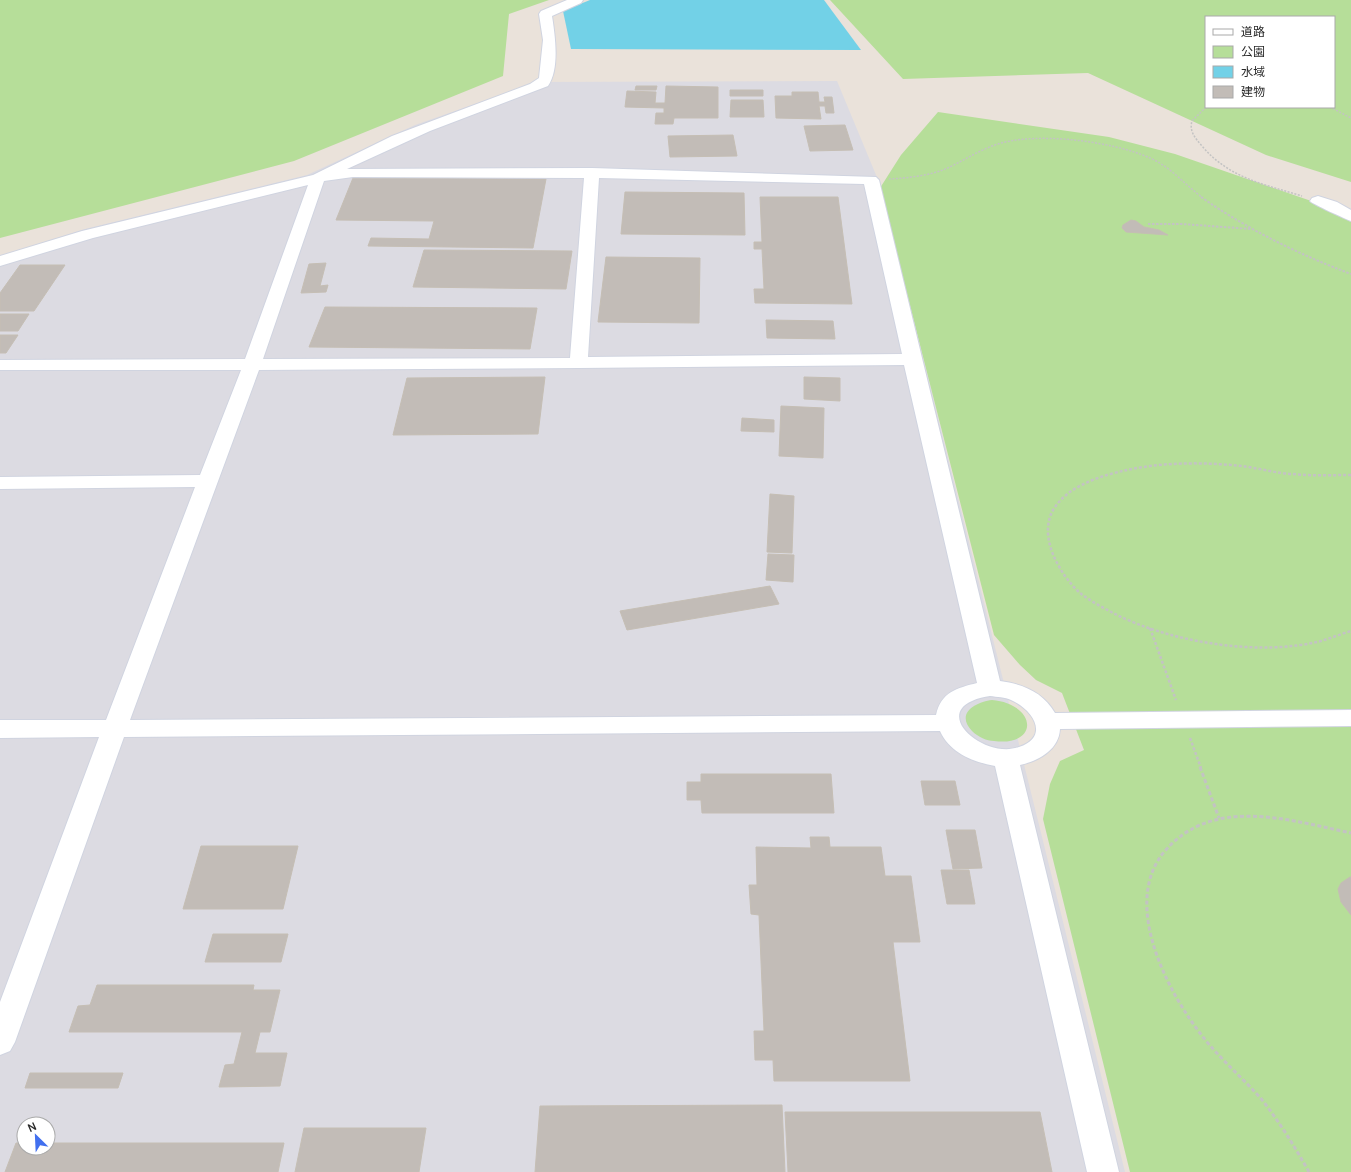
<svg xmlns="http://www.w3.org/2000/svg" width="1351" height="1172" font-family="Manrope,'Noto Sans JP',sans-serif">
<style>
.industrial{fill:#dcdbe2;fill-rule:evenodd}
.green{fill:#b6de99;fill-rule:evenodd}
.water{fill:#72d1e7}
.building{fill:#c2bcb7;stroke:#c5beb4}
.lines{fill:none;stroke-linecap:round;stroke-linejoin:round}
.minor-casing{stroke:#d0d4e0;stroke-width:2}
.path-far3{stroke:#c3c3c3;stroke-width:1.5;stroke-dasharray:2 1.5;stroke-linecap:butt}
.path-far2{stroke:#c3c3c3;stroke-width:2;stroke-dasharray:2.5 1.5;stroke-linecap:butt}
.path-far1{stroke:#c3c3c3;stroke-width:2.5;stroke-dasharray:3 2;stroke-linecap:butt}
.path{stroke:#c3c3c3;stroke-width:3;stroke-dasharray:4 2.5;stroke-linecap:butt}
.minor{fill:#fff;fill-rule:evenodd}
</style>
<rect width="100%" height="100%" fill="#eae2da"/>
<path class="industrial" d="M837 81 881 187 1125 1172H0V256L85 229 307 175 415 125 538 82ZM24 1124H48V1148H24Z"/>
<path class="green" d="M0 0H549L509 14 503 76 294 161 0 238Z
M830 0H1351V182L1266 155 1088 73 903 79ZM1206 17H1334V107H1206Z
M938 112 1109 137 1175 154 1317 203 1335 212 1351 222V1172H1130L1043 819 1050 784 1060 761 1084 750 1062 693 1036 680 1020 665 994 635 880 188 901 155Z
M992 700C1037 704 1040 747 994 741 987 741 978 737 972 731 955 713 976 702 992 700Z"/>
<path class="water" d="M590 0H824L861 50 571 49 563 11Z"/>
<path class="building" d="M636 86H657L656 90H635Z
M666 86 718 87V118H674L673 124H655L656 113H664V108L625 107 627 91 656 92 655 103H665Z
M730 90H763V96H730Z
M792 92H818L819 102H825L824 97H832L834 113H826L825 106H819L821 119 776 118 775 96H792Z
M731 100H763L764 117H730Z
M845 125 853 150 810 151 804 126Z
M733 135 737 156 670 157 668 136Z
M353 178 546 179 533 248 368 246 371 238 429 239 434 221 336 220Z
M625 192 744 193 745 235 621 234Z
M760 197H838L852 304 755 303 754 289H764L762 249H754V242H762Z
M1131 220 1136 221 1144 227 1159 230 1168 235 1126 232 1122 228 1123 225Z
M424 250 572 251 566 289 413 287Z
M606 257 700 258 699 323 598 322Z
M326 263 320 286 328 285 326 292 301 293 309 264Z
M20 265H65L34 311H0V293Z
M325 307 537 308 530 349 309 347Z
M0 314H29L18 331H0Z
M766 320 833 321 835 339 767 338Z
M0 335H18L6 353H0Z
M545 377 538 434 393 435 407 378Z
M804 377 840 378V401L804 399Z
M781 406 824 408 823 458 779 456Z
M742 418 774 420V432L741 431Z
M770 494 794 496 792 553 767 552Z
M768 554 794 555 793 582 766 580Z
M770 586 779 604 627 630 620 611Z
M701 774H831L834 813H702L701 800H687V782H701Z
M921 781H955L960 805H925Z
M946 830H975L982 868 953 869Z
M810 837H829L830 847H881L885 876H911L920 942H893L910 1081H774L773 1060H755L754 1031H764L759 915 751 914 749 885H757L756 847 811 848Z
M201 846H298L283 909H183Z
M941 870H969L975 904H947Z
M1350 877H1351V915L1341 902 1338 889 1341 883Z
M213 934H288L281 962H205Z
M97 985H254L253 990H280L270 1032H260L255 1053H287L280 1086 219 1087 225 1065 234 1064 242 1032H69L78 1006 90 1005Z
M30 1073H123L118 1088H25Z
M782 1105 785 1172H535L540 1106Z
M785 1112H1040L1052 1172H788Z
M304 1128H426L419 1172H295Z
M16 1143H24V1148H48V1143H284L278 1172H5Z"/>
<g class="lines">
<defs>
<path id="minor" d="M567 0H583L581 3 552 16C555 35 560 69 548 86L430 131 347 169 592 168 876 177 879 180 1000 681C1023 684 1043 692 1055 713L1351 710V726L1060 729C1059 750 1038 761 1020 765L1119 1172H1087L995 766C973 762 950 753 940 731L124 737 15 1042 10 1051 0 1055V1002L99 737 0 738V720H106L195 487 0 489V477L200 475 241 370H0V360L245 359 308 185 93 238 0 266V256L82 231 313 175 392 136 530 84 539 78 543 40 539 14 541 11ZM353 177 584 178 570 358 263 359 324 181ZM599 178 864 184 902 354 588 357ZM904 365 977 683C957 688 941 692 936 715L130 720 259 370 579 368ZM990 696C997 697 1005 697 1011 700 1032 709 1051 736 1019 747 986 759 935 717 972 701 978 698 984 697 990 696Z
M1318 196 1337 202 1351 210V221C1346 219 1312 204 1310 201L1312 198Z"/>
</defs>
<use href="#minor" class="minor-casing"/>
<path class="path-far3" d="M1206 107 1192 121C1189 131 1195 138 1202 146 1229 178 1263 184 1302 196
M1330 107 1351 118
M889 179C907 178 926 176 943 170 960 163 977 151 995 145 1034 131 1112 141 1150 158 1171 167 1185 185 1203 198"/>
<path class="path-far2" d="M1201 197C1247 229 1298 254 1351 274
M1148 224H1182L1251 229"/>
<path class="path-far1" d="M1351 475C1332 475 1312 476 1292 474 1275 473 1258 468 1241 466 1204 462 1164 462 1127 470 1103 475 1070 485 1055 507 1036 534 1059 574 1080 593 1090 601 1102 607 1113 613 1169 642 1259 657 1321 641 1331 638 1341 634 1351 631
M1150 628 1176 700
M1190 738 1201 768"/>
<path class="path" d="M1200 767 1219 818
M1309 1172C1295 1147 1280 1123 1263 1101 1244 1079 1221 1060 1203 1037 1168 993 1121 904 1164 852 1212 795 1289 820 1351 833"/>
<use href="#minor" class="minor"/>
</g>
<rect x="1205" y="16" width="130" height="92" fill="#ffffff" stroke="#a9a9a9"/>
<rect x="1213" y="29" width="20" height="6" fill="#ffffff" stroke="#a9a9a9"/>
<text x="1241" y="36" font-size="12" fill="#282828">道路</text>
<rect x="1213" y="46" width="20" height="12" fill="#b6de99" stroke="#a9a9a9"/>
<text x="1241" y="56" font-size="12" fill="#282828">公園</text>
<rect x="1213" y="66" width="20" height="12" fill="#72d1e7" stroke="#a9a9a9"/>
<text x="1241" y="76" font-size="12" fill="#282828">水域</text>
<rect x="1213" y="86" width="20" height="12" fill="#c2bcb7" stroke="#a9a9a9"/>
<text x="1241" y="96" font-size="12" fill="#282828">建物</text>
<g transform="translate(36 1136) rotate(336)"><circle r="19" fill="#ffffff" stroke="#a9a9a9"/>
<path d="M0-3L7 15L0 10L-7 15Z" fill="#4270ef"/>
<text y="-6" font-size="11" font-weight="bold" text-anchor="middle" fill="#282828">N</text>
</g>
</svg>
